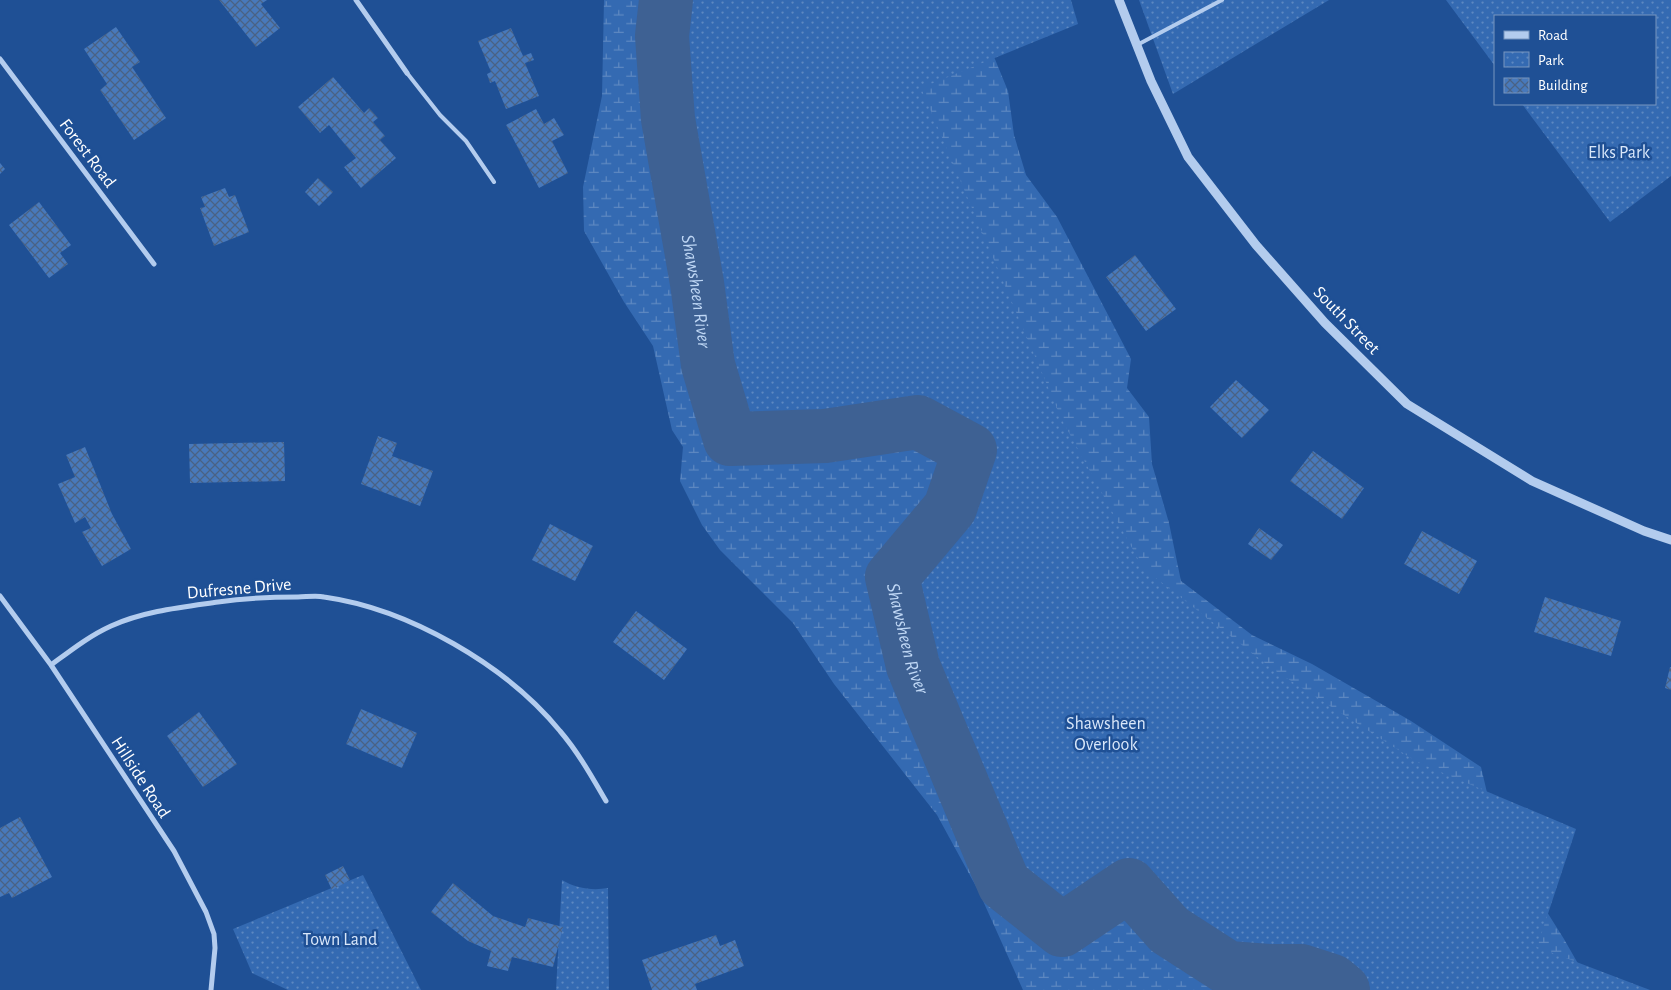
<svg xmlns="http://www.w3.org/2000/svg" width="1671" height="990" font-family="'Alegreya Sans',sans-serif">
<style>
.wetland{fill:url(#wetland-marsh)}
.park{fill:url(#park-dots)}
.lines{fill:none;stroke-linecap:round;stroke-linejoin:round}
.river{stroke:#3e6193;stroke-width:54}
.building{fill:url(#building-cross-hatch)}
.service{stroke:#b3ccee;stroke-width:4}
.minor{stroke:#b3ccee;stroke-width:5}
.tertiary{stroke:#b3ccee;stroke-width:9}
.labels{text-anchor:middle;stroke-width:5;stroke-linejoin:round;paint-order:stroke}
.park-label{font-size:18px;fill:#d9e7fa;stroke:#1f5095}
.street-label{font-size:18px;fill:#fff;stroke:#1f5095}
.water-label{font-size:19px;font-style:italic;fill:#bfd7f5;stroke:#1f5095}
</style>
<defs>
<pattern id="wetland-marsh" width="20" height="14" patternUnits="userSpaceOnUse" patternTransform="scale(1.25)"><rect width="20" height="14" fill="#346ab2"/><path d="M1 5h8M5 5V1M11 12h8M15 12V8" fill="none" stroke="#5d88c1"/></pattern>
<pattern id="park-dots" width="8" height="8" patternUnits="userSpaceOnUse" patternTransform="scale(1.25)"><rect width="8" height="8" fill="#346ab2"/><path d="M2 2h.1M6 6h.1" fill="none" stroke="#5d88c1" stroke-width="1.8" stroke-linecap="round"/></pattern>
<pattern id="building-cross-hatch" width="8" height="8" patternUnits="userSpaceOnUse" patternTransform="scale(1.25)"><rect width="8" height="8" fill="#4879bb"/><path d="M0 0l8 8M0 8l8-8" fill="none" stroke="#4a6284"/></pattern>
</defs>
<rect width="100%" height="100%" fill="#1f5095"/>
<path class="wetland" d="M604 0H979L981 25 1008 91 1014 135 1026 175 1057 217 1131 359 1127 388 1149 417 1152 464 1169 523 1181 581 1252 635 1312 664 1411 721 1481 767 1496 831 1564 939 1593 990H1023L979 892 937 815 834 684 793 623 720 550 702 525 680 481 683 447 672 430 653 346 624 302 584 231 583 187 602 96Z"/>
<path class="park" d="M666 0H1071L1078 24 921 88 1062 420 1143 568 1274 670 1417 762 1576 829 1537 947 1650 990H1248L1267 975 1268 972 1228 968 1169 930 1129 885 1062 930 1004 884 913 666 892 577 950 508 970 450 918 422 825 436 730 439 708 365 697 283 668 119 662 36Z
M1139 0H1329L1173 94Z
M1446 0H1671V176L1610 222 1522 104H1655V16H1495V66Z
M363 875 421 990H288L252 973 233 929Z
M562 880C575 888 592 891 608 888L609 990H556Z"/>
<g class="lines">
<path class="river" id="s1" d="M666 0 662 36 668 119 697 283 708 365 730 439 825 436 918 422 970 450 950 508 892 577 913 666 1004 884 1062 930 1129 885 1169 930 1228 968 1269 971H1301L1332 981 1343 990"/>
</g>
<path class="building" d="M219 0H267L261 4 280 28 256 47Z
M116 27 140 62 132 67 166 118 134 140 100 90 107 84 84 49Z
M511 28 523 56 531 53 534 60 525 63 539 96 506 109 495 81 490 83 487 74 491 72 478 41Z
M333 77 364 113 369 108 378 118 373 122 385 136 380 140 396 158 361 188 344 167 356 158 329 125 320 133 298 107Z
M536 109 544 124 554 118 564 135 552 141 568 173 539 188 506 125Z
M0 163 5 169 0 174Z
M318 178 333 192 319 206 305 192Z
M225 188 229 197 235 195 249 232 214 246 200 208 205 207 201 197Z
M39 202 71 245 60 253 68 264 49 278 9 225Z
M1135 255 1176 309 1146 331 1106 277Z
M1236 380 1269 410 1242 438 1210 407Z
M378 436 397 443 392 456 433 471 420 506 361 484Z
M284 442 285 481 190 483 189 444Z
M85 447 112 514 131 549 102 566 82 532 91 528 85 517 75 523 58 484 75 477 66 455Z
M1313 451 1364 488 1342 519 1290 481Z
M550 524 593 546 575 581 532 560Z
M1259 528 1283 545 1271 560 1248 544Z
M1422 531 1477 561 1459 594 1404 564Z
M1545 597 1621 621 1611 656 1534 632Z
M636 611 687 649 664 680 613 642Z
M1670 667H1671V690L1665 688Z
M361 709 417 733 402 768 346 744Z
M199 712 237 764 203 787 167 736Z
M20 817 52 877 12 898 9 893 0 897V828Z
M343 866 350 880 332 890 325 875Z
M453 883 493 916 525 927 528 918 563 927 553 967 512 957 508 971 487 966 491 951 468 941 431 912Z
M716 935 720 946 735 940 744 966 695 984 697 990H652L642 960Z"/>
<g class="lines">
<path class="service" d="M1137 45 1222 0
M407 73 440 115 466 141 494 182"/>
<path class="minor" d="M356 0 407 73
M0 59 154 264
M0 596 51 665 174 851 206 912 214 934 215 948 211 990
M51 665C70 651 89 636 111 626 144 611 183 607 218 602 246 598 270 597 298 597 306 597 316 595 324 597 409 609 506 665 560 731 578 752 592 777 606 801"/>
<path class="tertiary" d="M1119 0 1151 81 1188 157 1256 245 1325 323 1407 404 1532 481 1644 531 1671 540"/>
</g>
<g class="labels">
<g class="park-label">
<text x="1619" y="158">Elks Park</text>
<text x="1106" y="729">Shawsheen<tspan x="1106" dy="21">Overlook</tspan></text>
<text x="340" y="945">Town Land</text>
</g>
<g class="street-label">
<text transform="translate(88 153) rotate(53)" y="6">Forest Road</text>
<text transform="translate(1347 320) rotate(46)" y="6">South Street</text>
<text transform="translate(239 588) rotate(-5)" y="6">Dufresne Drive</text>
<text transform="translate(141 777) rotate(57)" y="6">Hillside Road</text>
</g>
<g class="water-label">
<text dy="7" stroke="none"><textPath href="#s1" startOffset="294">Shawsheen River</textPath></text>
<text dy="7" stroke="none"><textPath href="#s1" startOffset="909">Shawsheen River</textPath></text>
</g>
</g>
<rect x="1494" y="15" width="162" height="90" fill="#1f5095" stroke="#7996bf"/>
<rect x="1504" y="31" width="25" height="8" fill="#b3ccee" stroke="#7996bf"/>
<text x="1538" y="40" font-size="15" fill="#ffffff">Road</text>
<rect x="1504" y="52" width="25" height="15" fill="url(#park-dots)" stroke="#7996bf"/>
<text x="1538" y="65" font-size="15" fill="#ffffff">Park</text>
<rect x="1504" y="78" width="25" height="15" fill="url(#building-cross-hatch)" stroke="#7996bf"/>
<text x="1538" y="90" font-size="15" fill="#ffffff">Building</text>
</svg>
